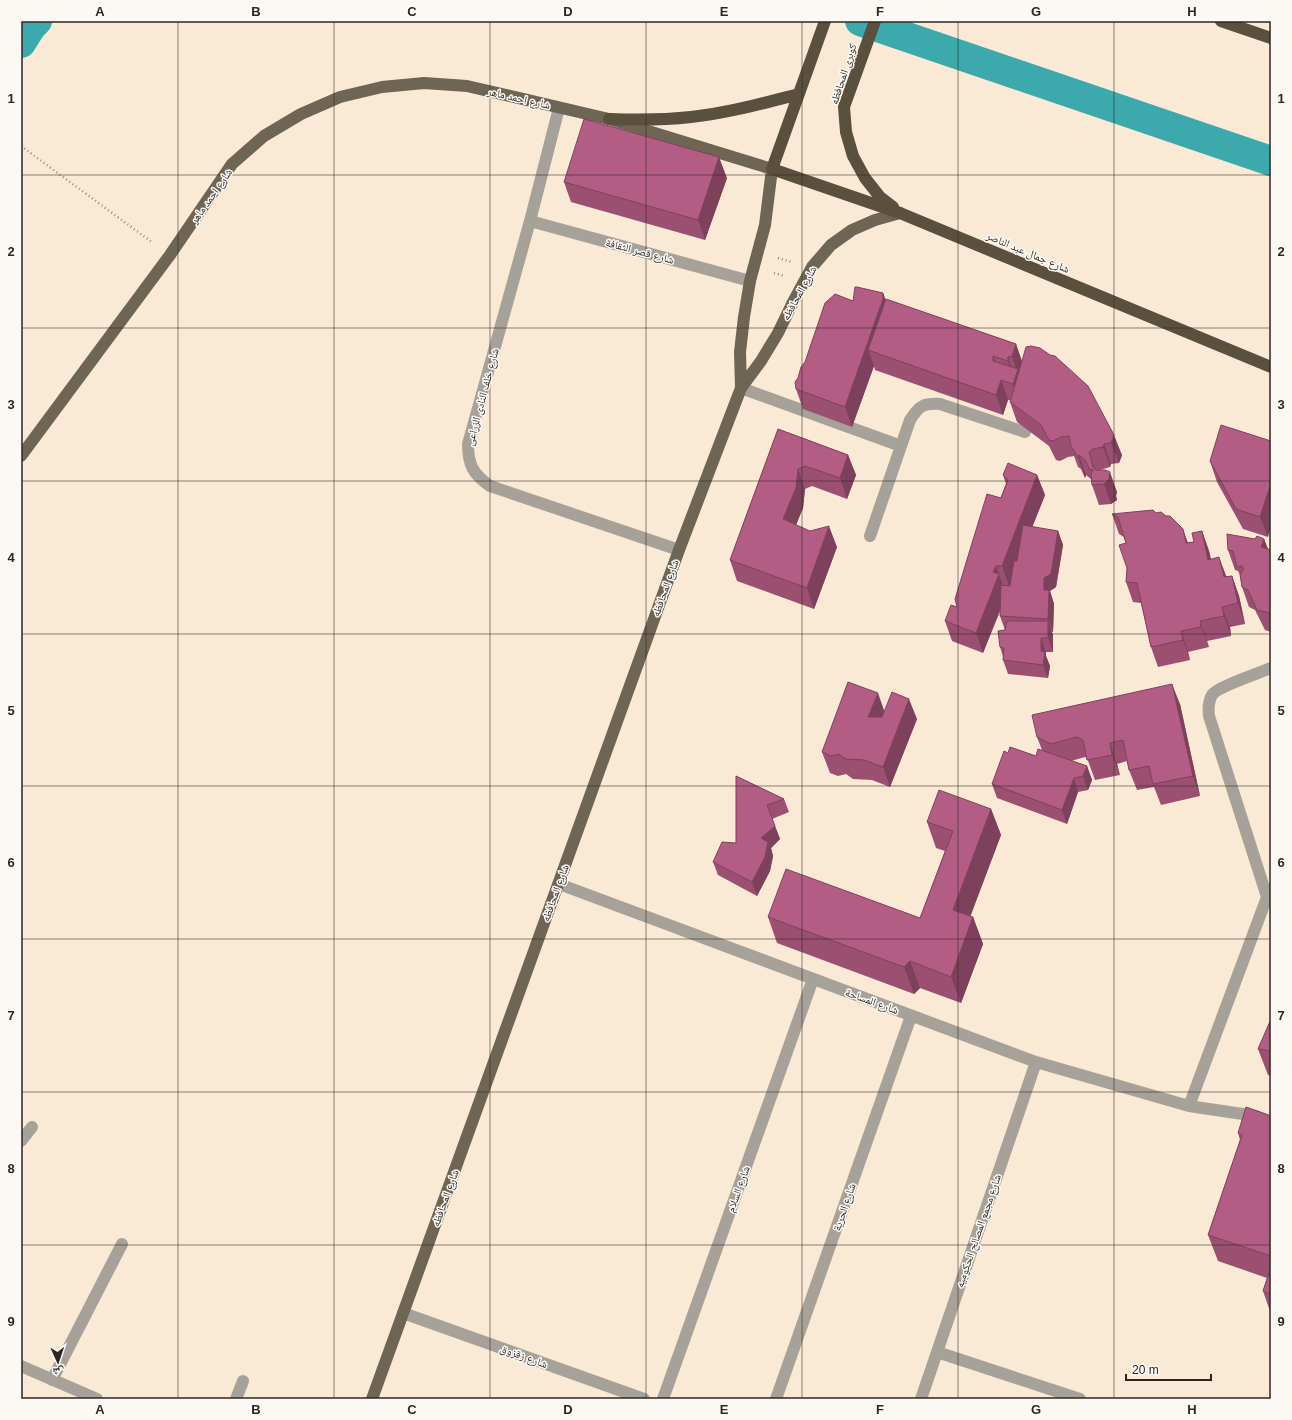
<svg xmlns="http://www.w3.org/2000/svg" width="1292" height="1420" font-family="Arial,'Noto Naskh Arabic',sans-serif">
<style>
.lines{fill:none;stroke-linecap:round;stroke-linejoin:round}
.canal{stroke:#3ca9ac;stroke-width:30}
.path{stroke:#988d7f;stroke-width:2.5;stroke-dasharray:1 3;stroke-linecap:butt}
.minor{stroke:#a7a299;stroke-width:12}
.major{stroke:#6e6555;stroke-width:12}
.highway{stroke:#5a503d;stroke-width:12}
.wall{fill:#9b5072}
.shaded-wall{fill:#7e415c}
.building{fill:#b45d84;stroke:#7e415c}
.grid{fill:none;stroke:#2d2720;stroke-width:1;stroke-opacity:0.55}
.labels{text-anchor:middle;stroke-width:3;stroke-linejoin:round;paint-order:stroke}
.street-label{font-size:11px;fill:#2d2720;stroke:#fcf9f5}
.neatline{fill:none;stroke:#2d2720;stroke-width:1.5}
.grid-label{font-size:13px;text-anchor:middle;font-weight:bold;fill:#2d2720}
</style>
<rect width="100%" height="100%" fill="#faead5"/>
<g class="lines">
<path class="canal" d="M860 21 1271 161
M21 43 31 27 37 21"/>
<path class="path" d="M21 146 153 243
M778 258 792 262
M774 273 785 276"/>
<path class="minor" d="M559 108 530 221 468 444C468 465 473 474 490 486L679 550
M530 221 750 281
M741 388 901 446
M870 536 910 420C919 406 923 403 940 404L1025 432
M559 884 1036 1062 1189 1106 1256 1116 1271 1122
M1267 897 1209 716C1208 708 1208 702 1212 695 1217 687 1260 673 1271 668
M1189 1106 1270 889
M21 1141 32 1127
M403 1313 644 1399
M937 1352 1080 1399
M21 1366 97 1399
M52 1380 122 1244
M236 1399 243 1381
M663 1399 813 979
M776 1399 911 1016
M921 1399 1036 1062"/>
<path class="major" d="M21 456 170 255 232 164 264 136 301 114 340 97 382 87 424 83 467 86 609 119 772 169 765 225 750 281 744 317 740 352 741 388
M372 1399 679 550 741 388 761 361 778 333 793 302 812 267 831 245 852 230 875 220 900 213"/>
<path class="highway" d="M825 21 772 169 900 213 1271 367
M875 21 844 107 846 132 853 156 865 178 880 197 893 207
M1221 21 1271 38
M609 119C636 120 664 120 691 117 728 113 764 103 799 94"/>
</g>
<path class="wall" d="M727 178 705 240 571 202 564 182Z
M883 293 886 300 1016 344 1022 361 1031 346 1122 455 1119 463 1111 464 1110 467 1100 470 1117 492 1116 496 1117 500 1111 504 1099 505 1092 485V480L1086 475 1085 478 1081 469 1078 467 1074 456 1068 457 1060 461 1056 460 1049 446 1017 422 1010 402V400H1008L1003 415 875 370 874 366 852 427 803 409 796 389 798 378 805 362 853 301Z
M778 429 848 455 856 475 847 499 812 486 805 489 803 508 796 525 837 547 814 609 737 581 730 560Z
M1271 441 1268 537 1243 529 1217 482 1210 461Z
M1003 475H1037L1045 495 1032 527 1058 531 1063 545 1056 587 1050 591 1054 604 1053 632H1052L1053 635V652H1046V656L1050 666 1048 678 1008 674 1003 660V656L1000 647 1005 630 1000 616 1001 609 983 653 952 641 945 621 957 607 1006 484Z
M1112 514 1188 543 1194 542 1202 531 1209 551 1211 559 1226 577 1232 576 1239 596 1245 624 1230 627 1231 636 1207 641 1209 647 1188 652 1190 660 1158 667 1151 647 1141 603 1133 602 1126 582 1127 568 1126 543 1124 537 1119 534Z
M1255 539H1264L1268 549 1271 550V632L1265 630 1255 610 1249 607 1242 587 1240 575 1238 571 1235 570 1228 550Z
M1180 704 1200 796 1161 805 1154 787 1137 790 1129 770 1127 761 1117 764 1120 775 1095 780 1087 758 1085 757 1071 761 1087 766 1092 780 1088 790 1078 792 1067 824 997 798 992 784 1008 753 1036 756 1042 750 1037 737Z
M884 711 917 719 890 787 872 780 853 779 846 774 838 776 830 773 822 752Z
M736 776 784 799 789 812 772 819 780 839 771 848 773 856 770 871 757 896 718 875 713 862 736 843Z
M991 809 1001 835 970 916 973 917 983 944 961 1003 920 988 914 994 777 943 768 917 920 918 945 851 936 848 927 822Z
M1271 1019V1076L1268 1075 1258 1049Z
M1271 1116V1314L1263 1291 1267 1278 1218 1261 1208 1235 1240 1140 1238 1133Z"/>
<path class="shaded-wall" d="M719 157 727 178 705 240 698 220Z
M883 293 890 314 868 350 874 366 852 427 845 407Z
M1016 344 1023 365 1020 404 1013 384 1015 379 1008 361V357L1015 377 1017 372 1012 356Z
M993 356 1008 400 1003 415 996 395Z
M1114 435 1122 455 1119 463 1111 443Z
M1104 444 1111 464 1110 467 1103 447Z
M1089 452 1096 472 1093 467Z
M848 455 856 475 847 499 840 478Z
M1079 455 1086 475 1085 478 1078 457Z
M798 469 805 489 803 508 790 539 783 519Z
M1110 472 1117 492 1116 496 1117 500 1111 504 1104 484Z
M1037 475 1045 495 1009 586 1002 566Z
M1271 483V526L1268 537 1260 517Z
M829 526 837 547 814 609 807 588Z
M1183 529 1190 549 1186 543Z
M1058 531 1063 545 1056 587 1050 591 1054 604 1053 632 1048 619 1044 590V578Z
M1202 531 1209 551 1215 580 1208 560Z
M1264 539 1271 557 1261 547Z
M1219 557 1227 578 1224 577Z
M996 566 1006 594 983 653 976 633Z
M1232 576 1239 596 1245 624 1238 603Z
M1222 607 1230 627 1231 636 1224 616Z
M1048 621 1053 635V652L1048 638Z
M1200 621 1207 641 1209 647 1201 627Z
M1181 631 1188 652 1190 660 1183 640Z
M1041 638 1046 652V656L1050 666 1048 678 1043 665 1041 651Z
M1172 684 1180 704 1200 796 1193 776Z
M878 693 885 713 876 738 868 717Z
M909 699 917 719 890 787 883 767Z
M1110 743 1117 764 1120 775 1112 755Z
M1087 766 1092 780 1088 790 1083 776Z
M1074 778 1078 792 1067 824 1062 810Z
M991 809 1001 835 963 936 953 910Z
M775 826 780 839 771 848 773 856 770 871 757 896 752 882 761 838Z
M973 917 983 944 961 1003 951 977Z
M910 961 920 988 914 994 904 967Z"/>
<path class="building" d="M584 119 719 157 698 220 564 182Z
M855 287H857L883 293V299L845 407 796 389 795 382 798 378 801 367 805 362 825 303 835 294 853 301Z
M886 299 1016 344 1012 356 1008 357V361L993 356V361L1018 369 1013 384 1001 380 996 395 868 350Z
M1031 346 1040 348 1050 355 1055 356 1088 386 1114 435 1111 443 1104 444 1103 447 1093 449 1089 452 1093 467 1096 470H1105L1110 472 1109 476V479L1104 484 1092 485 1091 474 1093 469 1090 470 1085 460 1079 455 1078 457 1073 449 1071 446 1069 436 1061 437 1053 441 1049 440 1041 425 1010 402 1026 347Z
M1221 425 1271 441V483L1260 517 1236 509 1210 461Z
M778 429 848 455 840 478 805 466 798 469 796 488 783 519 810 531 829 526 807 588 730 560Z
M1008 463 1037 475 1002 566H996L993 572 999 574 976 633 945 621 951 605 957 607 955 599 987 494 1001 498 1008 480 1003 475Z
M1153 510 1156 513 1161 512 1166 516H1170L1183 529 1186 543 1194 542 1192 533 1202 531 1208 560 1219 557 1224 577 1232 576 1238 603 1222 607 1224 616 1200 621 1201 627 1181 631 1183 640 1151 647 1137 583 1126 582 1127 568 1119 545 1126 543 1118 517 1112 514Z
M1023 525 1058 531 1051 574 1044 578V590H1049L1048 619 1000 616 1001 585 1010 586 1014 561H1017Z
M1227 534 1255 539 1257 536 1264 539 1261 547 1271 550V613L1257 610 1248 590 1242 587 1240 574 1244 569 1242 566 1237 567 1233 551 1228 550Z
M1007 621H1048V638H1041V651L1045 652 1043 665 1003 660 1004 648 1000 647 998 631 1005 630Z
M848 682 878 693 868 717H882L892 692 909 699 883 767 864 760 846 759 838 754 831 756 822 752Z
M1172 684 1193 776 1153 784 1149 766 1129 770 1123 740 1110 743 1112 755 1087 760 1083 740 1077 737 1051 744 1037 737 1032 715Z
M1010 747 1036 756 1038 749 1087 766 1083 776 1074 778 1062 810 992 784 1004 751 1008 753Z
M736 776 784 799 767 805 775 826 761 838 768 842 765 857 752 882 713 862 722 842 736 843Z
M939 790 991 809 953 910 973 917 951 977 910 961 904 967 768 917 786 869 920 918 953 831 927 822Z
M1271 1019V1051L1258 1049Z
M1246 1107 1271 1116V1256L1208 1235 1242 1135 1238 1133Z
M1271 1267V1294L1263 1291Z"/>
<path class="grid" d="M178 21V1399M334 21V1399M490 21V1399M646 21V1399M802 21V1399M958 21V1399M1114 21V1399M21 175H1271M21 328H1271M21 481H1271M21 634H1271M21 786H1271M21 939H1271M21 1092H1271M21 1245H1271"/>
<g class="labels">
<g class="street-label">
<text transform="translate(843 74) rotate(-72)" y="4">كوبرى المحافظه</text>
<text transform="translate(519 98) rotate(13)" y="4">شارع احمد ماهر</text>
<text transform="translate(211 196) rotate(-55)" y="4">شارع احمد ماهر</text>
<text transform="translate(640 251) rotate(15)" y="4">شارع قصر الثقافة</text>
<text transform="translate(1028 252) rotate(23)" y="4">شارع جمال عبد الناصر</text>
<text transform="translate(799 293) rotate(-61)" y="4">شارع المحافظه</text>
<text transform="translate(482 397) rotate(-75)" y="4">شارع خلف النادى الزراعى</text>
<text transform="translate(665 588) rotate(-70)" y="4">شارع المحافظه</text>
<text transform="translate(555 893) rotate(-70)" y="4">شارع المحافظه</text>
<text transform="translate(872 1001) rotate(20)" y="4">شارع المساحة</text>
<text transform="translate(738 1189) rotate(-70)" y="4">شارع السلام</text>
<text transform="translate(445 1198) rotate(-70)" y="4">شارع المحافظه</text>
<text transform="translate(844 1207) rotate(-71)" y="4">شارع الحرية</text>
<text transform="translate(978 1231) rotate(-71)" y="4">شارع مجمع المصالح الحكوميه</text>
<text transform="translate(524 1356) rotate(20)" y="4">شارع زقزوق</text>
</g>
</g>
<rect width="1292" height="1420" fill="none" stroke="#fcf9f5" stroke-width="44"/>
<g transform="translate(58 1362) rotate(177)" stroke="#fcf9f5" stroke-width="3" paint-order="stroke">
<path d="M0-3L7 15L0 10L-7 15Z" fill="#2d2720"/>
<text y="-6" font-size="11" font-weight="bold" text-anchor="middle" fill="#2d2720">ش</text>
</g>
<path d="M1126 1374v6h85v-6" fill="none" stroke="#2d2720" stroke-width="2"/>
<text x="1132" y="1374" font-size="12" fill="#2d2720" stroke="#fcf9f5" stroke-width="3" paint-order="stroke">20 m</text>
<rect x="22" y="22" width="1248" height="1376" class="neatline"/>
<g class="grid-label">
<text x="100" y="16">A</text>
<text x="256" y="16">B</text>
<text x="412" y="16">C</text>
<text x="568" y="16">D</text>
<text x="724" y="16">E</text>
<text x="880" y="16">F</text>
<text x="1036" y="16">G</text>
<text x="1192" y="16">H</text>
<text x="11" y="103">1</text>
<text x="1281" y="103">1</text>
<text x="11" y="256">2</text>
<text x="1281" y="256">2</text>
<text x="11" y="409">3</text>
<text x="1281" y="409">3</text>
<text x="11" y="562">4</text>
<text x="1281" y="562">4</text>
<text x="11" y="715">5</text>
<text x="1281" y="715">5</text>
<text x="11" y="867">6</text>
<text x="1281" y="867">6</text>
<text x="11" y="1020">7</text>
<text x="1281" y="1020">7</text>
<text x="11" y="1173">8</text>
<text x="1281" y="1173">8</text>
<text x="11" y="1326">9</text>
<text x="1281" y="1326">9</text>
<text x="100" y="1414">A</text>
<text x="256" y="1414">B</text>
<text x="412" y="1414">C</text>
<text x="568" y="1414">D</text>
<text x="724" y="1414">E</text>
<text x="880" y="1414">F</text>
<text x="1036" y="1414">G</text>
<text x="1192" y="1414">H</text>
</g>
</svg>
